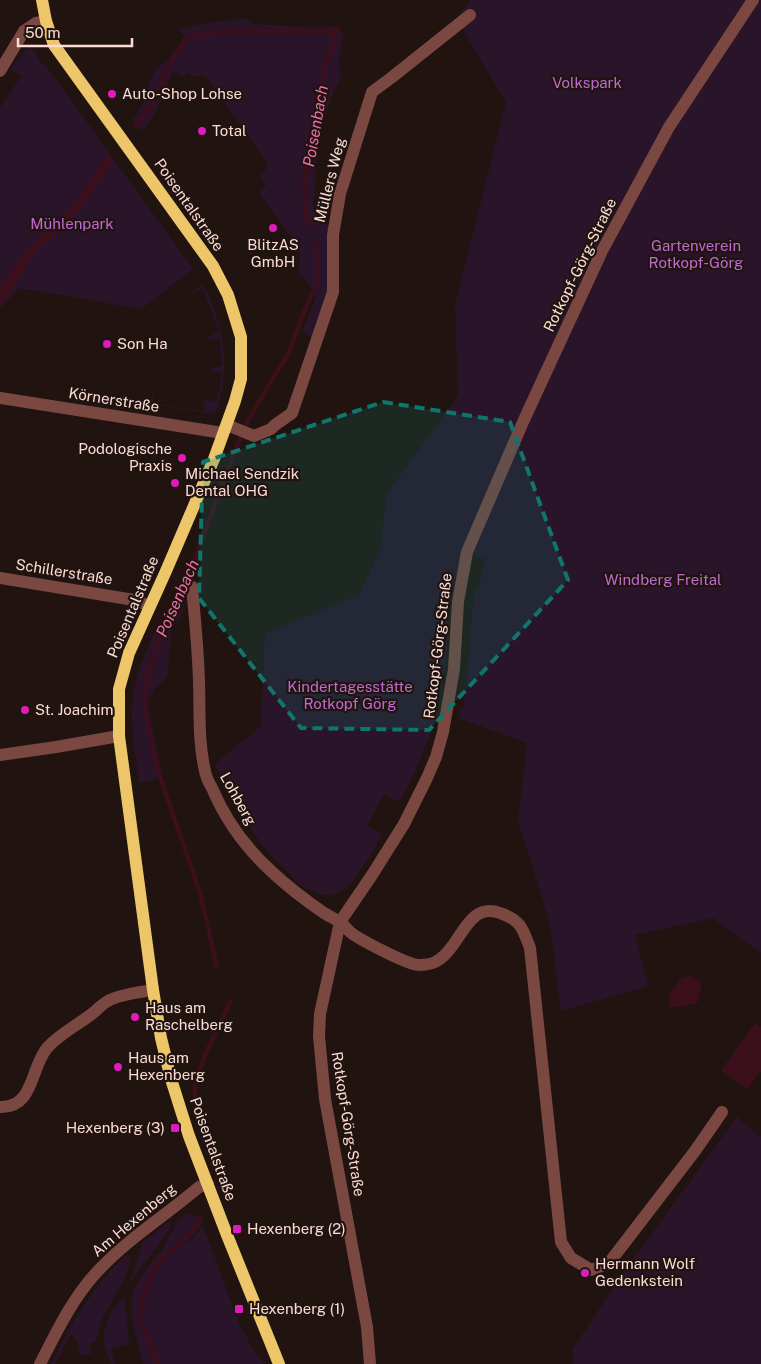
<svg xmlns="http://www.w3.org/2000/svg" width="761" height="1364" font-family="'Public Sans',sans-serif">
<style>
.green{fill:#2a1429}
.water{fill:#3b0f1c}
.lines{fill:none;stroke-linecap:round;stroke-linejoin:round}
.stream{stroke:#3b0f1c;stroke-width:4.5}
.minor{stroke:#7a4741;stroke-width:12}
.major{stroke:#edc669;stroke-width:12}
.marked{fill:#0f766e;fill-opacity:0.2;stroke:#0f766e;stroke-width:4;stroke-dasharray:10 6;stroke-linejoin:round}
.poi-dot{fill:#e01bbd;stroke:#211410;stroke-width:2}
.labels{text-anchor:middle;stroke-width:4.5;stroke-linejoin:round;paint-order:stroke}
.park-label{font-size:15px;fill:#bf6ad1;stroke:#211410}
.poi-label{font-size:15px;fill:#fadcd5;stroke:#211410;text-anchor:start}
.street-label{font-size:15px;fill:#fadcd5;stroke:#211410}
.water-label{font-size:16px;font-style:italic;fill:#ee6fa9;stroke:#211410}
</style>
<rect width="100%" height="100%" fill="#211410"/>
<path class="green" d="M471 0H761V953L713 918 635 935 648 986 561 1011 550 923 518 821 527 743 458 718 461 708H463L466 688 474 592 479 586 486 558 461 553 447 617 446 665 432 730 413 776 399 802 384 794 367 826 382 834 371 855 358 874 346 889 335 894 322 895 299 884 261 844 229 793 215 764 261 726 265 633 359 595 381 547 386 495 458 396 455 305 506 102 456 18Z
M244 18 253 24 321 28 335 26 344 33 339 62 341 78 333 92 325 118 319 132 317 154 316 177 313 204 318 217 329 226 330 293 312 337 302 333 316 296 310 285 298 272 300 264V249L261 196 260 192 266 185 260 176 266 169 267 162 206 77C201 75 198 75 193 77L189 72 181 77 178 73 173 72C163 93 159 115 141 131L132 119 138 113 143 103 155 69 167 61 185 35 177 30 199 25Z
M27 49H33L43 66 45 65 63 89 193 269 141 309 19 288 12 297 0 308V108L21 76 10 69Z
M203 285C221 315 229 359 221 393 220 401 218 409 213 414L150 404 153 391 154 392 153 403 203 411 205 399 217 402 222 373 211 371V368L222 366 220 338 208 340V337L219 331 203 289 193 293 192 292Z
M181 585 188 589C183 606 186 616 171 628L168 674 163 682 155 687 148 701 150 718 162 772 153 780 139 783C137 762 132 739 132 718 131 666 158 628 181 585Z
M737 1117 761 1137V1364H574L572 1350 626 1269Z
M189 1213 203 1220V1222L192 1237 173 1251 193 1238 203 1225 238 1321 256 1355H260L263 1364H143C138 1341 126 1314 134 1290 139 1277 150 1265 158 1254H160L178 1220 181 1218Z
M168 1222 171 1225 169 1230 133 1279 129 1281 134 1270 142 1243Z
M126 1255 130 1257C132 1275 107 1305 101 1322 99 1328 97 1335 96 1341L89 1344 92 1353 80 1356C78 1348 78 1339 71 1334L55 1364H51C72 1322 91 1288 126 1255Z
M124 1298 126 1310 129 1344 111 1349 115 1364H111C108 1356 103 1345 104 1337 104 1323 113 1305 124 1298Z"/>
<path class="water" d="M109 153 114 161 79 211 33 255 7 299 0 305V288L22 254 72 206Z
M692 976 702 984 697 1003 671 1008 668 996 682 977Z
M755 1023 761 1027V1071L747 1090 721 1070Z"/>
<g class="lines">
<path class="stream" d="M136 125 152 104 167 69 187 37 227 31H263L333 32
M310 227 306 215 304 188 312 133 319 107 325 65 336 38 333 32 337 29
M217 966 200 893 158 771 144 701 149 672 159 639 187 579 239 441 248 421 268 386 289 353 303 314 317 283 318 254 315 244
M205 1129C201 1118 193 1099 195 1088 199 1061 219 1028 230 1002
M157 1364 148 1336 139 1320 145 1290 158 1262 193 1232 199 1218"/>
<path class="minor" d="M0 71 24 31 36 23 46 21
M0 398 223 433
M227 425 254 436 271 429 275 425 292 413 333 292V235L340 194 372 92 391 78 470 15
M0 578 134 600 150 606
M192 587C195 618 198 649 199 681 200 711 198 742 205 771 206 777 209 783 212 788 225 819 246 848 271 871 287 886 305 900 324 913 329 916 335 919 340 922 345 926 349 932 354 935 365 942 408 965 419 965 426 965 434 964 440 959 461 945 468 901 500 913 521 920 523 929 530 948L561 1242 571 1258 591 1270 609 1263 695 1151 722 1112
M0 755 56 747 119 736
M0 1107C34 1108 30 1069 47 1048 60 1033 78 1025 93 1013 98 1009 102 1004 108 1001 117 995 141 992 153 990
M40 1364C56 1333 72 1299 96 1273 126 1240 165 1216 199 1187L208 1184
M370 1364 367 1327 325 1099 319 1036 320 1014 340 922 372 875 404 824 427 778 436 757 443 732 454 669 458 602 467 552 523 422 602 251 669 127 753 0"/>
<path class="major" d="M42 0 46 21 54 45 213 266 228 295 241 337V379L235 401 214 459 166 571 129 653 119 689V736L153 990 161 1038 171 1079 189 1136 227 1235 279 1364"/>
</g>
<path class="marked" d="M383 402 510 422 568 580 429 730 301 728 199 598 203 462Z"/>
<g class="poi-dot">
<circle cx="112" cy="94" r="5"/>
<circle cx="202" cy="131" r="5"/>
<circle cx="273" cy="228" r="5"/>
<circle cx="107" cy="344" r="5"/>
<circle cx="182" cy="458" r="5"/>
<circle cx="175" cy="483" r="5"/>
<circle cx="25" cy="710" r="5"/>
<circle cx="135" cy="1017" r="5"/>
<circle cx="118" cy="1067" r="5"/>
<rect x="170" y="1123" width="10" height="10" rx="2.5"/>
<rect x="232" y="1224" width="10" height="10" rx="2.5"/>
<circle cx="585" cy="1273" r="5"/>
<rect x="234" y="1304" width="10" height="10" rx="2.5"/>
</g>
<g class="labels">
<g class="park-label">
<text x="587" y="88">Volkspark</text>
<text x="72" y="229">Mühlenpark</text>
<text x="696" y="251">Gartenverein<tspan x="696" dy="17">Rotkopf-Görg</tspan></text>
<text x="663" y="585">Windberg Freital</text>
<text x="350" y="692">Kindertagesstätte<tspan x="350" dy="17">Rotkopf Görg</tspan></text>
</g>
<g class="poi-label">
<text x="122" y="99">Auto-Shop Lohse</text>
<text x="212" y="136">Total</text>
<text x="273" y="250" text-anchor="middle">BlitzAS<tspan x="273" dy="17">GmbH</tspan></text>
<text x="117" y="349">Son Ha</text>
<text x="172" y="454" text-anchor="end">Podologische<tspan x="172" dy="17">Praxis</tspan></text>
<text x="185" y="479">Michael Sendzik<tspan x="185" dy="17">Dental OHG</tspan></text>
<text x="35" y="715">St. Joachim</text>
<text x="145" y="1013">Haus am<tspan x="145" dy="17">Raschelberg</tspan></text>
<text x="128" y="1063">Haus am<tspan x="128" dy="17">Hexenberg</tspan></text>
<text x="165" y="1133" text-anchor="end">Hexenberg (3)</text>
<text x="247" y="1234">Hexenberg (2)</text>
<text x="595" y="1269">Hermann Wolf<tspan x="595" dy="17">Gedenkstein</tspan></text>
<text x="249" y="1314">Hexenberg (1)</text>
</g>
<g class="street-label">
<text transform="translate(330 180) rotate(-76)" y="5">Müllers Weg</text>
<text transform="translate(189 205) rotate(55)" y="5">Poisentalstraße</text>
<text transform="translate(580 265) rotate(-64)" y="5">Rotkopf-Görg-Straße</text>
<text transform="translate(114 400) rotate(9)" y="5">Körnerstraße</text>
<text transform="translate(64 572) rotate(9)" y="5">Schillerstraße</text>
<text transform="translate(133 607) rotate(-67)" y="5">Poisentalstraße</text>
<text transform="translate(438 646) rotate(-83)" y="5">Rotkopf-Görg-Straße</text>
<text transform="translate(238 799) rotate(61)" y="5">Lohberg</text>
<text transform="translate(348 1124) rotate(81)" y="5">Rotkopf-Görg-Straße</text>
<text transform="translate(213 1149) rotate(70)" y="5">Poisentalstraße</text>
<text transform="translate(134 1220) rotate(-40)" y="5">Am Hexenberg</text>
</g>
<g class="water-label">
<text transform="translate(315 126) rotate(-80)" y="6">Poisenbach</text>
<text transform="translate(177 598) rotate(-66)" y="6">Poisenbach</text>
</g>
</g>
<path d="M18 38v8h114v-8" fill="none" stroke="#fadcd5" stroke-width="2.5"/>
<text x="25" y="38" font-size="15" fill="#fadcd5" stroke="#211410" stroke-width="4" paint-order="stroke">50 m</text>
</svg>
